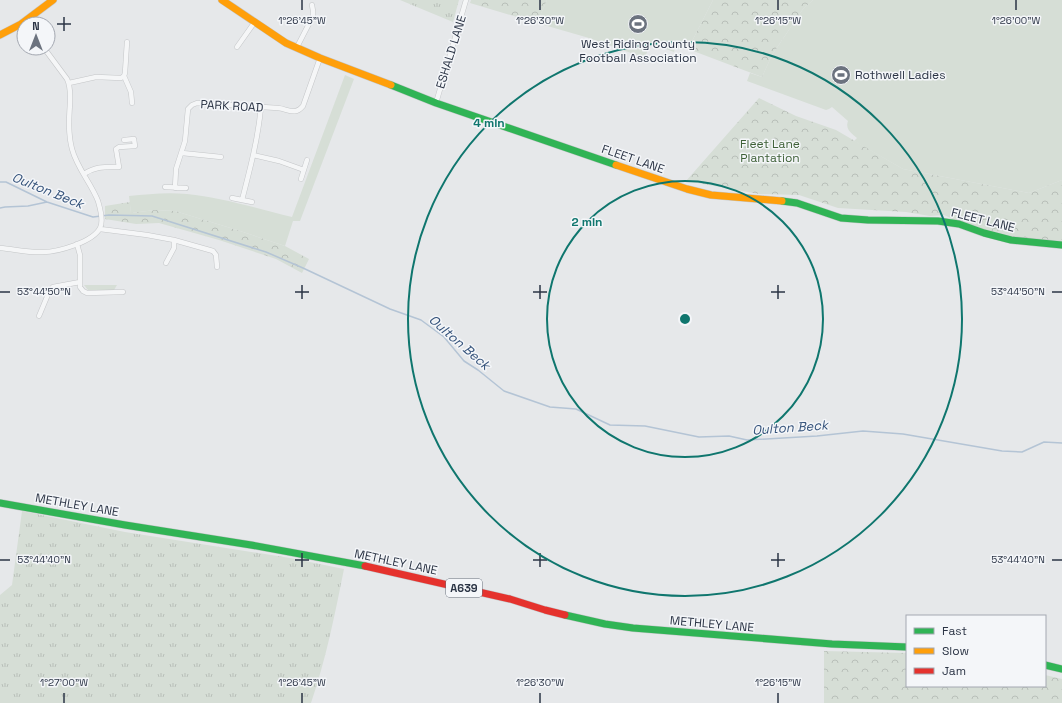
<svg xmlns="http://www.w3.org/2000/svg" width="1062" height="703" font-family="'Space Grotesk',sans-serif">
<style>
.grass{fill:#d6ded6}
.forest{fill:url(#forest-crowns)}
.park{fill:url(#park-tufts)}
.lines{fill:none;stroke-linecap:round;stroke-linejoin:round}
.stream{stroke:#b4c4d5;stroke-width:1.5}
.street-casing{stroke:#c4c6c8;stroke-width:5.5}
.fast-casing{stroke:#c4c6c8;stroke-width:8}
.slow-casing{stroke:#c4c6c8;stroke-width:8}
.jam-casing{stroke:#c4c6c8;stroke-width:8}
.street{stroke:#f5f6f7;stroke-width:4.5}
.fast{stroke:#30b455;stroke-width:7}
.slow{stroke:#ff9f0a;stroke-width:7}
.jam{stroke:#e5322d;stroke-width:7}
.ticks{fill:none;stroke:#2b3445;stroke-width:1.5}
.ring{fill:none;stroke:#0f766e;stroke-width:2}
.labels{text-anchor:middle;stroke-width:3;stroke-linejoin:round;paint-order:stroke}
.shield{fill:#f4f6f9;stroke:#676e7b;stroke-width:1}
.shield-label{font-size:11px;font-weight:bold;fill:#2b3445}
.poi-label{font-size:12px;fill:#2b3445;stroke:#f4f6f9}
.street-label{font-size:12px;fill:#2b3445;stroke:#f4f6f9}
.park-label{font-size:12px;fill:#3f6138;stroke:#f4f6f9}
.water-label{font-size:13px;font-style:italic;fill:#34527a;stroke:#f4f6f9}
.ticks-label{font-size:10px;text-anchor:middle;fill:#2b3445;stroke:#f4f6f9;stroke-width:3;stroke-linejoin:round;paint-order:stroke}
.centre{fill:#0f766e;stroke:#f4f6f9;stroke-width:2}
.ring-label{font-size:12px;text-anchor:middle;font-weight:bold;fill:#0f766e;stroke:#f4f6f9;stroke-width:3;stroke-linejoin:round;paint-order:stroke}
</style>
<defs>
<pattern id="forest-crowns" width="20" height="18" patternUnits="userSpaceOnUse"><rect width="20" height="18" fill="#d6ded6"/><path d="M2 6a3 3 0 1 1 6 0M12 15a3 3 0 1 1 6 0" fill="none" stroke="#b8bfb9"/></pattern>
<pattern id="park-tufts" width="24" height="20" patternUnits="userSpaceOnUse"><rect width="24" height="20" fill="#d6ded6"/><path d="M3 7l-1-3M5 7V3M7 7l1-3M15 17l-1-3M17 17v-4M19 17l1-3" fill="none" stroke="#b8bfb9"/></pattern>
</defs>
<rect width="100%" height="100%" fill="#e6e8ea"/>
<path class="grass" d="M547 0H713L688 49 675 48 674 52 650 43 645 58 589 38 537 23Z
M813 0H1062V180L1029 193 903 169 854 141 857 138C851 133 845 129 848 121L832 107 829 109 826 110 747 81 750 73 762 77 772 55 803 9Z
M345 75 354 79 300 221H293L285 246 237 230 175 211 155 210 131 213 129 196C148 194 168 192 187 194 221 197 258 209 292 217Z
M84 285H117L114 290H88Z"/>
<path class="forest" d="M471 0H547L537 23 470 3Z
M713 0H813L803 9 772 55 762 77 688 49Z
M759 98 796 116 836 130 903 169 1029 193 1062 180V241L1013 237 986 230 957 221 944 215 930 216 906 212 838 208 799 195 759 194 686 181Z
M130 202 131 213 155 210 175 211 237 230 285 246 309 259 302 273 276 259 219 240 159 223 136 224 105 219V206Z
M824 651 907 653V686H1045V675L1062 679V703H824Z"/>
<path class="park" d="M400 0H459L453 22Z
M22 511 125 532 290 558 344 569C335 614 326 659 311 703H0V595L12 585Z"/>
<g class="lines">
<path class="stream" d="M0 182H6L47 202 93 217 109 215 152 216 266 252 303 268 390 309 421 320 444 337 464 361 478 370 504 391 550 407 576 409 610 425 645 426 699 437 729 436 747 440 817 436 863 431 903 434 1002 451 1022 452 1044 442 1062 443
M0 208 5 207 28 206 47 202"/>
<defs>
<path id="street" d="M237 47 254 23
M297 47 313 16V11L312 5
M124 76 131 92 132 103
M69 83 96 77 121 78 124 76 125 73 127 42
M436 103 466 0
M182 153 221 157
M253 155 279 161 304 170
M84 174C96 166 105 167 119 167L116 149 119 147 135 146 134 139 124 140
M301 179 307 160
M165 187 186 188
M175 188 176 169 185 141 188 109 192 105 197 103 278 108C288 109 295 116 303 106L320 58
M232 198 252 202
M242 200C250 169 258 139 261 107
M100 229 147 235 174 240 213 251 216 255 217 267
M77 244 80 255V287L83 291 87 293 123 292
M0 248C14 249 29 253 43 252 58 252 93 242 100 228 104 221 100 208 98 201 91 183 77 168 72 149 68 134 69 118 70 103 70 95 71 87 67 79L44 48
M166 263 174 248V240
M39 316 49 292 53 287 80 282"/>
<path id="fast" d="M391 85 436 103 616 165
M782 201 797 203 841 218 868 220 938 221 959 224 984 233 1011 240 1062 245
M0 503 125 525 251 545 365 566
M565 615 605 624 633 628 832 644 907 647
M1045 665 1062 669"/>
<path id="slow" d="M222 0 286 43 320 58 391 85
M0 35 21 24 53 0
M616 165 687 189 711 195 782 201"/>
<path id="jam" d="M365 566 510 599 545 610 565 615"/>
</defs>
<use href="#street" class="street-casing"/>
<use href="#fast" class="fast-casing"/>
<use href="#slow" class="slow-casing"/>
<use href="#jam" class="jam-casing"/>
<use href="#street" class="street"/>
<use href="#fast" class="fast"/>
<use href="#slow" class="slow"/>
<use href="#jam" class="jam"/>
</g>
<path class="ticks" d="M302 0V10M540 0V10M778 0V10M1016 0V10M64 17V31M57 24H71M302 285V299M540 285V299M778 285V299M0 292H10M295 292H309M533 292H547M771 292H785M1052 292H1062M302 553V567M540 553V567M778 553V567M0 560H10M295 560H309M533 560H547M771 560H785M1052 560H1062M64 693V703M302 693V703M540 693V703M778 693V703"/>
<g class="ring">
<circle cx="685" cy="319" r="138"/>
<circle cx="685" cy="319" r="277"/>
</g>
<defs>
<symbol id="stadium-disc" viewBox="-11 -11 22 22"><circle r="9.5" fill="#6c737f" stroke="#f4f6f9"/><path d="M0-5a6.5 5 0 1 0 0 10a6.5 5 0 1 0 0-10ZM-3.5-1.8h7v3.6h-7Z" fill="#fff"/></symbol>
</defs>
<g fill-rule="evenodd">
<use href="#stadium-disc" x="627" y="13" width="22" height="22"/>
<use href="#stadium-disc" x="830" y="64" width="22" height="22"/>
</g>
<g class="labels">
<rect class="shield" x="446" y="579" width="36" height="18" rx="3"/>
<g class="shield-label">
<text x="464" y="592">A639</text>
</g>
<g class="poi-label">
<text x="638" y="48">West Riding County<tspan x="638" dy="14">Football Association</tspan></text>
<text x="855" y="79" text-anchor="start">Rothwell Ladies</text>
</g>
<g class="street-label">
<text transform="translate(451 52) rotate(-73)" y="4">ESHALD LANE</text>
<text transform="translate(232 106) rotate(3)" y="4">PARK ROAD</text>
<text transform="translate(633 159) rotate(19)" y="4">FLEET LANE</text>
<text transform="translate(983 220) rotate(14)" y="4">FLEET LANE</text>
<text transform="translate(77 505) rotate(10)" y="4">METHLEY LANE</text>
<text transform="translate(396 562) rotate(12)" y="4">METHLEY LANE</text>
<text transform="translate(712 624) rotate(5)" y="4">METHLEY LANE</text>
</g>
<g class="park-label">
<text x="770" y="148">Fleet Lane<tspan x="770" dy="14">Plantation</tspan></text>
</g>
<g class="water-label">
<text transform="translate(48 190) rotate(22)" y="5">Oulton Beck</text>
<text transform="translate(460 342) rotate(41)" y="5">Oulton Beck</text>
<text transform="translate(790 427) rotate(-4)" y="5">Oulton Beck</text>
</g>
</g>
<g class="ticks-label">
<text x="302" y="24">1°26'45"W</text>
<text x="540" y="24">1°26'30"W</text>
<text x="778" y="24">1°26'15"W</text>
<text x="1016" y="24">1°26'00"W</text>
<text x="44" y="295">53°44'50"N</text>
<text x="1018" y="295">53°44'50"N</text>
<text x="44" y="563">53°44'40"N</text>
<text x="1018" y="563">53°44'40"N</text>
<text x="64" y="686">1°27'00"W</text>
<text x="302" y="686">1°26'45"W</text>
<text x="540" y="686">1°26'30"W</text>
<text x="778" y="686">1°26'15"W</text>
</g>
<circle cx="685" cy="319" r="6" class="centre"/>
<g class="ring-label">
<text x="489" y="127">4 min</text>
<text x="587" y="226">2 min</text>
</g>
<rect x="906" y="615" width="140" height="72" fill="#f4f6f9" stroke="#a4a8b1"/>
<rect x="914" y="628" width="20" height="6" fill="#30b455" stroke="#a4a8b1"/>
<text x="942" y="635" font-size="12" fill="#2b3445">Fast</text>
<rect x="914" y="648" width="20" height="6" fill="#ff9f0a" stroke="#a4a8b1"/>
<text x="942" y="655" font-size="12" fill="#2b3445">Slow</text>
<rect x="914" y="668" width="20" height="6" fill="#e5322d" stroke="#a4a8b1"/>
<text x="942" y="675" font-size="12" fill="#2b3445">Jam</text>
<g transform="translate(36 36)"><circle r="19" fill="#f4f6f9" stroke="#a4a8b1"/>
<path d="M0-3L7 15L0 10L-7 15Z" fill="#6c737f"/>
<text y="-6" font-size="11" font-weight="bold" text-anchor="middle" fill="#2b3445">N</text>
</g>
</svg>
